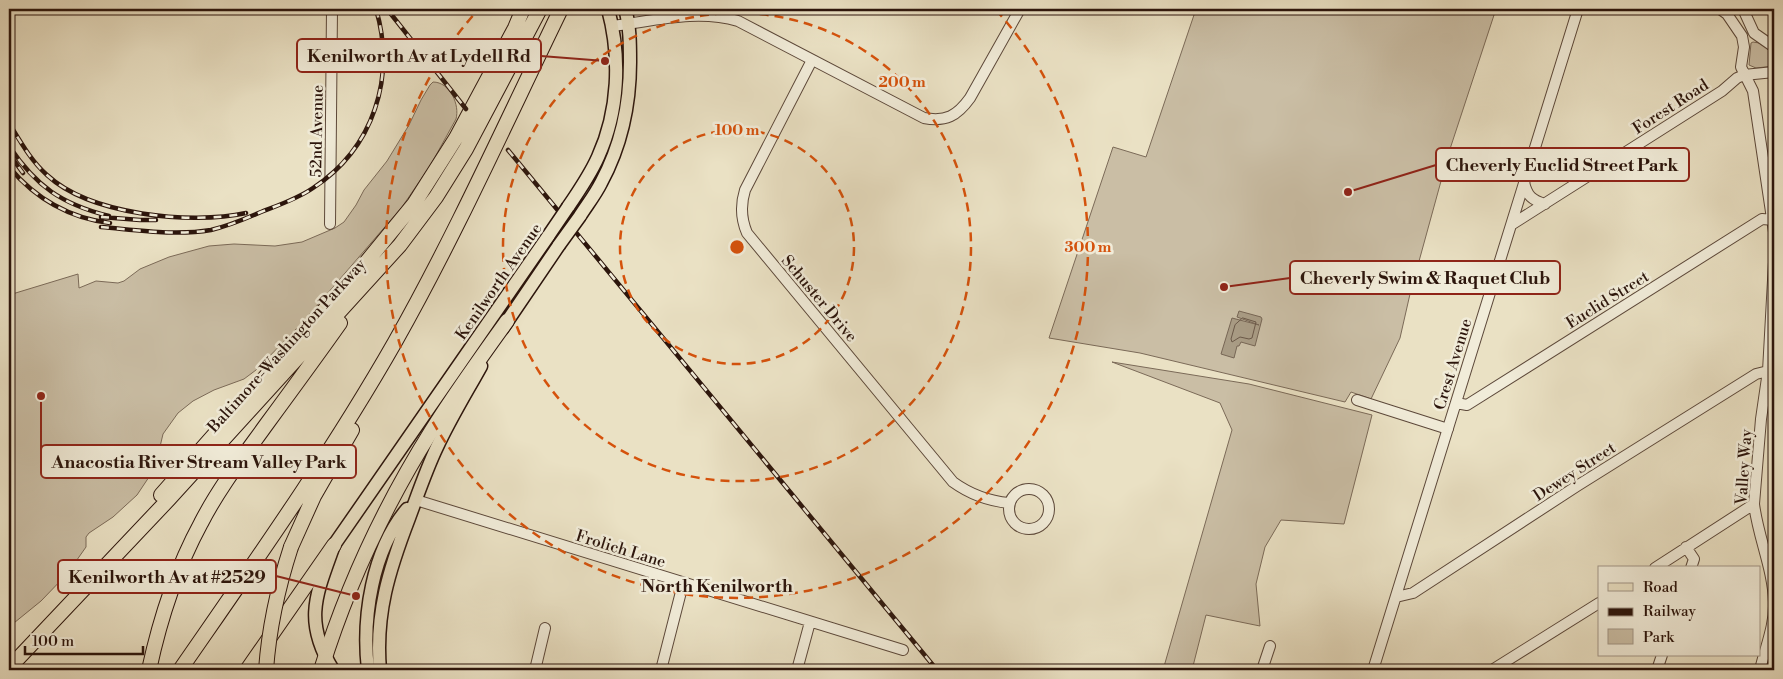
<svg xmlns="http://www.w3.org/2000/svg" width="1783" height="679" font-family="'Libre Bodoni',serif">
<style>
.green{fill:#cabea5;stroke:#7b6a58}
.water{fill:#a99c85;stroke:#765}
.lines{fill:none;stroke-linecap:round;stroke-linejoin:round}
.shore{stroke:#6a5848;stroke-width:1}
.minor-casing{stroke:#5c483a;stroke-width:12}
.major-casing{stroke:#2c150c;stroke-width:15}
.highway-casing{stroke:#2c150c;stroke-width:16}
.minor{stroke:#f1ecd9;stroke-width:10}
.major{stroke:#eae1c4;stroke-width:12}
.highway{stroke:#eae1c4;stroke-width:14}
.rail-casing{stroke:#2c150c;stroke-width:4.5}
.rail{stroke:#f1ecd9;stroke-width:2.5;stroke-dasharray:8;stroke-linecap:butt}
.major-bridge-casing{stroke:#2c150c;stroke-width:15;stroke-linecap:butt}
.highway-bridge-casing{stroke:#2c150c;stroke-width:16;stroke-linecap:butt}
.major-bridge{stroke:#eae1c4;stroke-width:12}
.highway-bridge{stroke:#eae1c4;stroke-width:14}
.ring{fill:none;stroke:#d5520c;stroke-width:2.5;stroke-dasharray:9 6}
.labels{text-anchor:middle;stroke-width:5;stroke-linejoin:round;paint-order:stroke}
.street-label{font-size:16px;fill:#2c150c;stroke:#f1ecd9}
.neighbourhood-label{font-size:18px;font-weight:bold;fill:#2c150c;stroke:#f1ecd9}
.centre{fill:#d5520c;stroke:#f1ecd9;stroke-width:2.5}
.ring-label{font-size:15px;text-anchor:middle;font-weight:bold;fill:#d5520c;stroke:#f1ecd9;stroke-width:5;stroke-linejoin:round;paint-order:stroke}
.leader{fill:none;stroke:#8f2418;stroke-width:2}
.callout-dot{fill:#8f2418;stroke:#f1ecd9;stroke-width:2}
.callout{fill:#f1ecd9;stroke:#8f2418;stroke-width:2}
.callout-label{font-size:18px;text-anchor:middle;font-weight:bold;fill:#2c150c}
</style>
<rect width="100%" height="100%" fill="#eae1c4"/>
<filter id="stains"><feTurbulence type="fractalNoise" baseFrequency=".004" numOctaves="4"/><feColorMatrix values="0 0 0 0 .2 0 0 0 0 .09 0 0 0 0 .02 0 0 0 .5 -.17"/></filter>
<radialGradient id="worn" r=".72"><stop offset=".6" stop-color="#630" stop-opacity="0"/><stop offset="1" stop-color="#630" stop-opacity=".3"/></radialGradient>
<path class="green" d="M1196 9H1496L1449 152 1410 294 1400 338 1371 399 1351 392 1345 402 1140 353 1049 338 1113 147 1146 157Z
M1753 42 1759 43 1774 53V66L1756 68 1749 65 1751 43Z
M433 82C450 82 460 105 456 119L430 166 402 207 302 323 256 370 244 379 214 390 193 401 178 413 163 434 155 468 137 495 113 517 89 533 86 537V547L67 574 41 601 9 627V295L78 274 79 288 96 281 118 283 124 281 140 269 169 257 209 246 234 244 275 246 302 242 335 228 344 222 356 205 364 190 387 161 409 125 421 100 430 85Z
M1112 362 1249 384 1372 415 1344 524 1281 520 1265 547 1256 584 1260 626 1206 615 1192 670H1163L1232 430 1220 403Z"/>
<path class="water" d="M1239 311 1261 317 1262 319 1255 346 1241 342 1239 346H1237L1234 358 1221 354 1232 318 1259 325 1237 317Z"/>
<g class="lines">
<path class="shore" d="M1243 318 1256 322 1252 338 1249 339 1240 337 1232 342 1231 339 1235 325Z"/>
<defs>
<path id="minor" d="M1720 9 1727 14 1742 36 1744 47 1741 67 1753 91 1774 232
M1743 9 1754 33
M613 26C654 21 697 9 738 21L924 118C946 122 957 116 970 98L1020 9
M1754 33 1774 47
M812 60 745 190C740 206 741 219 747 233L953 482C971 495 988 501 1009 503
M1524 182C1527 196 1532 200 1545 204
M330 224 332 9
M1511 225 1722 91 1737 78 1744 75 1774 72
M1357 400 1448 429
M1456 403 1467 405 1762 219 1774 220
M1009 509a20 20 0 1 1 40 0a20 20 0 1 1-40 0Z
M416 500 903 650
M1686 547 1694 559 1691 568
M1655 568 1754 504
M1396 597 1413 593 1577 486 1756 374 1768 371
M535 670 545 628
M661 670 683 584
M797 670 810 622
M1262 670 1270 646
M1373 670 1578 9
M1492 670 1599 603
M1657 670 1662 655
M1760 670C1765 648 1775 625 1774 602 1773 569 1758 537 1754 504L1761 419 1768 371 1774 262"/>
<path id="major" d="M568 207C579 191 590 175 598 157 619 111 621 57 608 9
M580 216C587 205 595 195 601 183 621 146 630 104 630 62 630 45 630 25 625 9
M502 329 559 245
M333 670C303 621 316 595 334 545L549 235
M368 670C362 617 372 551 407 509
M380 670C375 614 389 570 409 518 418 494 426 470 437 447 450 419 466 393 481 366"/>
<path id="highway" d="M161 495 359 271 414 204 456 138 515 28 523 9
M291 547 314 496 352 430
M9 668 169 499 400 245 436 197 466 149 540 9
M149 670C160 619 176 569 201 523 219 488 243 457 266 425 291 391 316 357 340 323
M180 670C254 563 330 456 395 342 456 234 507 120 561 9
M247 670 334 545
M321 670C347 586 385 505 432 430 455 393 481 357 507 321"/>
</defs>
<use href="#minor" class="minor-casing"/>
<use href="#major" class="major-casing"/>
<use href="#highway" class="highway-casing"/>
<use href="#minor" class="minor"/>
<use href="#major" class="major"/>
<use href="#highway" class="highway"/>
<defs>
<path id="rail" d="M387 9 466 109
M9 123C20 141 31 161 47 175 90 215 191 225 246 213
M9 146C36 186 61 204 109 216
M508 150 937 670
M9 154 23 173
M9 167C35 198 69 218 110 223
M101 217 140 220H156
M101 227C137 230 175 236 211 230 228 226 245 219 261 212 279 205 297 199 313 188 374 148 396 77 376 9"/>
</defs>
<use href="#rail" class="rail-casing"/>
<use href="#rail" class="rail"/>
<defs>
<path id="major-bridge" d="M549 235 568 207
M559 245 580 216"/>
<path id="highway-bridge" d="M266 670C269 628 278 587 291 547"/>
</defs>
<use href="#major-bridge" class="major-bridge-casing"/>
<use href="#highway-bridge" class="highway-bridge-casing"/>
<use href="#major-bridge" class="major-bridge"/>
<use href="#highway-bridge" class="highway-bridge"/>
</g>
<g class="ring">
<circle cx="737" cy="247" r="117"/>
<circle cx="737" cy="247" r="234"/>
<path d="M996 10A351 351 0 1 1 478 10"/>
</g>
<g class="labels">
<g class="street-label">
<text transform="translate(1670 106) rotate(-33)" y="6">Forest Road</text>
<text transform="translate(316 131) rotate(-89)" y="6">52nd Avenue</text>
<text transform="translate(498 281) rotate(-55)" y="6">Kenilworth Avenue</text>
<text transform="translate(820 298) rotate(50)" y="6">Schuster Drive</text>
<text transform="translate(1607 299) rotate(-32)" y="6">Euclid Street</text>
<text transform="translate(286 345) rotate(-48)" y="6">Baltimore-Washington Parkway</text>
<text transform="translate(1452 364) rotate(-73)" y="6">Crest Avenue</text>
<text transform="translate(1743 467) rotate(-86)" y="6">Valley Way</text>
<text transform="translate(1574 471) rotate(-33)" y="6">Dewey Street</text>
<text transform="translate(621 548) rotate(17)" y="6">Frolich Lane</text>
</g>
<g class="neighbourhood-label">
<text x="717" y="592">North Kenilworth</text>
</g>
</g>
<circle cx="737" cy="247" r="8" class="centre"/>
<g class="ring-label">
<text x="902" y="87">200 m</text>
<text x="737" y="135">100 m</text>
<text x="1088" y="252">300 m</text>
</g>
<path class="leader" d="M605 61L541 56M1348 192L1436 165M1224 287L1290 278M41 396L41 462M356 596L276 576"/>
<g class="callout-dot">
<circle cx="605" cy="61" r="5"/>
<circle cx="1348" cy="192" r="5"/>
<circle cx="1224" cy="287" r="5"/>
<circle cx="41" cy="396" r="5"/>
<circle cx="356" cy="596" r="5"/>
</g>
<g class="callout">
<rect x="297" y="39" width="244" height="33" rx="5"/>
<rect x="1436" y="148" width="253" height="33" rx="5"/>
<rect x="1290" y="261" width="270" height="33" rx="5"/>
<rect x="41" y="445" width="315" height="33" rx="5"/>
<rect x="58" y="560" width="218" height="33" rx="5"/>
</g>
<g class="callout-label">
<text x="419" y="62">Kenilworth Av at Lydell Rd</text>
<text x="1562" y="171">Cheverly Euclid Street Park</text>
<text x="1425" y="284">Cheverly Swim &amp; Raquet Club</text>
<text x="199" y="468">Anacostia River Stream Valley Park</text>
<text x="167" y="583">Kenilworth Av at #2529</text>
</g>
<rect width="1783" height="679" fill="none" stroke="#eae1c4" stroke-width="30"/>
<rect x="10" y="10" width="1763" height="659" fill="none" stroke="#2c150c" stroke-width="2.5"/>
<rect x="15" y="15" width="1753" height="649" fill="none" stroke="#2c150c"/>
<rect x="1598" y="566" width="162" height="90" fill="#f1ecd9" stroke="#a29687"/>
<rect x="1608" y="583" width="25" height="8" fill="#eae1c4" stroke="#a29687"/>
<text x="1643" y="592" font-size="15" fill="#2c150c">Road</text>
<rect x="1608" y="608" width="25" height="8" fill="#2c150c" stroke="#a29687"/>
<text x="1643" y="616" font-size="15" fill="#2c150c">Railway</text>
<rect x="1608" y="629" width="25" height="15" fill="#cabea5" stroke="#a29687"/>
<text x="1643" y="642" font-size="15" fill="#2c150c">Park</text>
<path d="M25 646v8h118v-8" fill="none" stroke="#2c150c" stroke-width="2.5"/>
<text x="32" y="646" font-size="15" fill="#2c150c" stroke="#f1ecd9" stroke-width="4" paint-order="stroke">100 m</text>
<rect width="100%" height="100%" filter="url(#stains)"/>
<rect width="100%" height="100%" fill="url(#worn)"/>
</svg>
